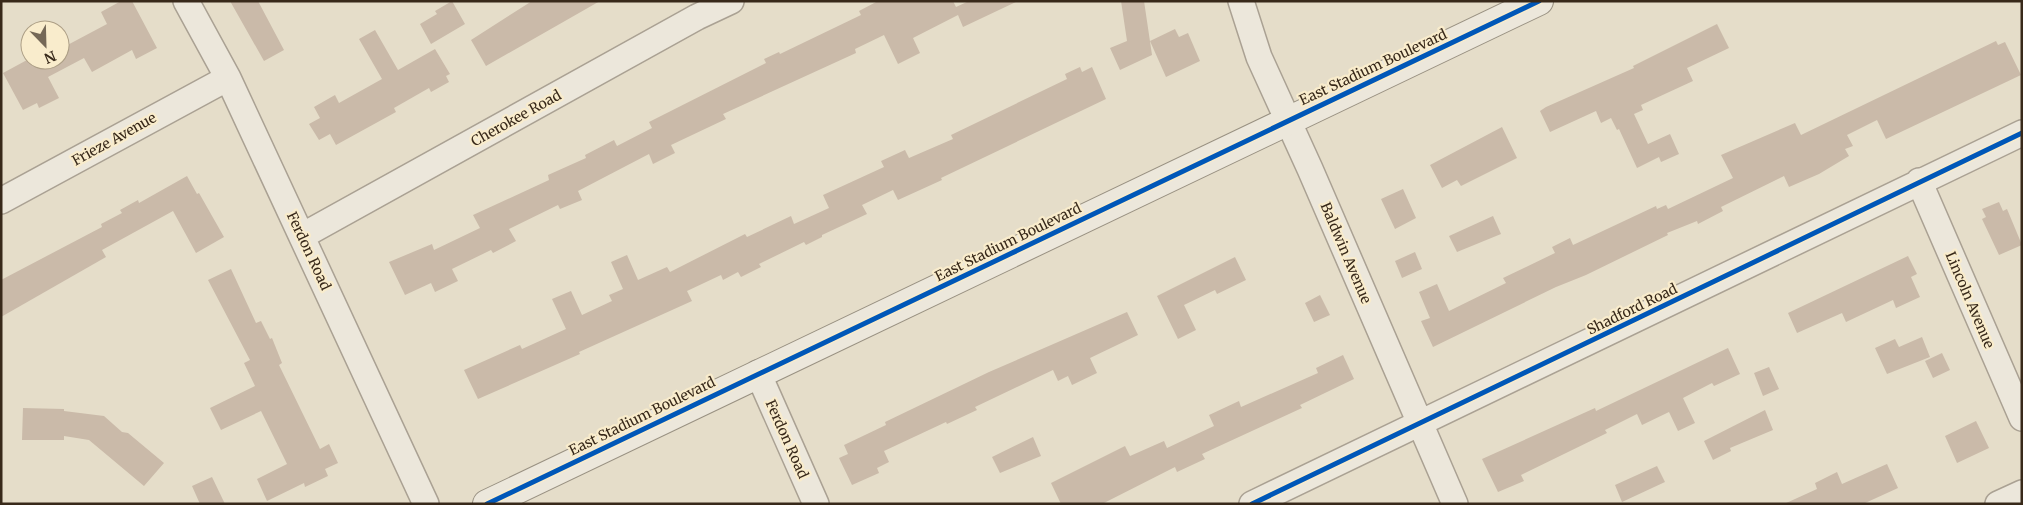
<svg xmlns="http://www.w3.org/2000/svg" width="2023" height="505" font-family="Merriweather,serif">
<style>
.building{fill:#cabaa9}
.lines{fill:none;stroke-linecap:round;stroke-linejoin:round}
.street-casing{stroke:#aaa193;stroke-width:28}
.secondary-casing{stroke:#999182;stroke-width:30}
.street{stroke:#ece7db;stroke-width:25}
.secondary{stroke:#ece7db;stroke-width:28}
.cycleway-casing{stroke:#f9eccc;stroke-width:8}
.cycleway{stroke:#0057b8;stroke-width:5}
.labels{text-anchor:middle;stroke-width:4.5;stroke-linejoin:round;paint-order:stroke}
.street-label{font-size:14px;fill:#38291a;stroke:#f9eccc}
</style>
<rect width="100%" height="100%" fill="#e5ddc9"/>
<path class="building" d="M121 1H132L157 48 136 59 132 50 92 72 84 58 48 77 59 98 39 108 37 103 23 110 3 73 27 60H60V49L107 24 101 12Z
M230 1H258L284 50 264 61Z
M452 1 465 24 431 44 420 24 437 14 435 11Z
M532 1H600L486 66 471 40Z
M878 1H953L956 7 969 1H1018L963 27 958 15 913 38 920 53 898 64 884 35 855 49 856 53 723 114 726 119 671 145 675 153 653 164 649 154 578 191 582 200 560 209 558 205 509 229 516 241 493 253 491 250 452 269 458 281 435 292 431 283 405 295 389 262 432 244 434 250 480 228 473 215 549 180 548 175 586 158 585 155 614 140 617 146 652 128 649 122 766 63 764 59 779 52 780 54 861 15 859 11Z
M1121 1H1144L1152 55 1120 70 1110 48 1127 41Z
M1717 24 1729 48 1687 68 1693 81 1641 105 1643 110 1634 114 1648 144 1670 134 1679 154 1661 162 1659 157 1637 168 1619 129 1617 130 1611 118 1601 123 1596 111 1550 132 1540 111 1546 107 1634 68 1633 66Z
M1175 29 1179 37 1188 33 1200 61 1166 77 1150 41Z
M375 30 398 70 435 49 450 74 446 76 449 82 431 92 429 88 394 108 396 112 336 145 330 134 319 140 309 124 320 118 314 107 335 95 339 103 382 79 359 39Z
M1996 41 1998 45 2005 42 2021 75 1886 139 1877 120 1847 135 1853 146 1845 149 1849 156 1819 174 1789 187 1784 176 1721 207 1723 211 1698 224 1697 221 1667 233 1668 235 1586 275 1556 287 1433 347 1421 321 1430 318 1419 292 1437 284 1449 311 1506 283 1503 278 1555 253 1552 247 1570 238 1573 245 1656 206 1657 209 1666 205 1668 209 1733 178 1721 155 1795 123 1801 135Z
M1080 67 1082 72 1092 67 1106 99 941 178 942 180 898 200 893 190 862 205 867 214 822 235V237L806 245 804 242 759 264 761 267 741 277 738 272 723 280 721 275 687 291 692 301 579 352 580 354 478 399 464 370 520 345 522 349 566 329 552 299 571 291 582 315 612 301 609 295 623 289 611 262 627 255 638 280 667 267 670 272 745 234 747 237 791 216 794 224 829 208 823 195 884 167 881 161 905 150 909 158 953 139 951 135 1067 79 1065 74Z
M1502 127 1517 158 1461 186 1457 180 1442 188 1430 165Z
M187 176 197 194 199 193 224 237 196 253 173 211 102 250 106 257 1 317V280L102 227 101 224 122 213 120 210 138 200 139 203Z
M1403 189 1416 218 1395 229 1381 199Z
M1999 202 2003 211 2007 209 2022 245 1999 255 1982 219 1986 217 1982 209Z
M1493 216 1501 234 1457 252 1449 236Z
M1415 252 1422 269 1402 278 1395 261Z
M1908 256 1917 274 1911 277 1920 297 1896 308 1893 300 1846 322 1842 313 1797 333 1788 313Z
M1235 257 1246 280 1217 294 1215 290 1184 305 1196 330 1178 339 1157 296Z
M231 269 256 323 261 321 270 339 272 338 282 363 279 365 320 449 329 444 338 463 325 469 328 476 305 487 304 483 267 501 257 479 287 464 261 411 221 430 210 408 255 386 244 363 250 360 208 280Z
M1320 295 1330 315 1314 322 1305 303Z
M1127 312 1138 335 1090 358 1097 373 1072 385 1068 376 1058 381 1053 370 975 407 977 410 947 424 946 422 884 451 889 462 877 468 879 473 852 485 839 458 848 454 844 445 886 425 885 422 989 372Z
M1922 337 1930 357 1887 374 1875 348 1895 339 1899 347Z
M1728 348 1740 374 1714 386 1712 383 1683 398 1695 423 1678 431 1669 412 1642 425 1637 414 1605 430 1607 433 1521 475 1524 481 1498 492 1482 459 1595 408 1596 411Z
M1942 353 1950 370 1933 378 1925 361Z
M1343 355 1354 379 1300 405 1302 408 1202 454 1205 459 1177 472 1175 467 1102 504H1061L1051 483 1125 446 1130 456 1164 441 1167 448 1214 426 1209 415 1239 401 1241 407 1318 373 1316 368Z
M1769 367 1779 389 1763 396 1754 373Z
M23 408 64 409V411L104 416 122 432 128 433 164 463 144 486 89 440 64 436V440H22Z
M1765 410 1773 430 1730 448 1731 451 1713 460 1704 441Z
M1976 421 1989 448 1957 463 1945 436Z
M1033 437 1041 456 1000 473 992 457Z
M1887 464 1898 488 1863 504H1784L1817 489 1815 483 1837 472 1842 484Z
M1657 466 1665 482 1622 502 1615 485Z
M212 477 225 504H200L192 486Z"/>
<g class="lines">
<defs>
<path id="street" d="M186 1 228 78 426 504
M1241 1 1259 57 1310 169 1455 504
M1919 181 2022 418
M1 201 228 78
M302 236 697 17 731 1
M758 373 816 504
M1252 504 2022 133
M1998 504 2022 493"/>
<path id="secondary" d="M487 504 1539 1"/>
</defs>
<use href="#street" class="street-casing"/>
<use href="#secondary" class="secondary-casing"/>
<use href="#street" class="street"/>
<use href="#secondary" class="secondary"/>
<defs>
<path id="cycleway" d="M487 504 1539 1
M1252 504 2022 133"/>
</defs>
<use href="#cycleway" class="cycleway-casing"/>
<use href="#cycleway" class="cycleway"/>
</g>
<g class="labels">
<g class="street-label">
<text transform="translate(1373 67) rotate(-25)" y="5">East Stadium Boulevard</text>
<text transform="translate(516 118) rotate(-29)" y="5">Cherokee Road</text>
<text transform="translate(114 139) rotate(-29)" y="5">Frieze Avenue</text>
<text transform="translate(1008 242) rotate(-26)" y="5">East Stadium Boulevard</text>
<text transform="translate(309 251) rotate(65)" y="5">Ferdon Road</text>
<text transform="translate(1346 253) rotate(67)" y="5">Baldwin Avenue</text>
<text transform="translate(1970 300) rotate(67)" y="5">Lincoln Avenue</text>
<text transform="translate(1632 309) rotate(-26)" y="5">Shadford Road</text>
<text transform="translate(642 416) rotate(-26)" y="5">East Stadium Boulevard</text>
<text transform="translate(787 439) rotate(66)" y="5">Ferdon Road</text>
</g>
</g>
<rect width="2023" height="505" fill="none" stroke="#38291a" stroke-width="5"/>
<g transform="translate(45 45) rotate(157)"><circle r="24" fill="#f9eccc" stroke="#ac9e85"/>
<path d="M0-4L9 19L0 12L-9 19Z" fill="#756857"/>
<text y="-8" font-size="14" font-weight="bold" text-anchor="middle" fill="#38291a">N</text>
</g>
</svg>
